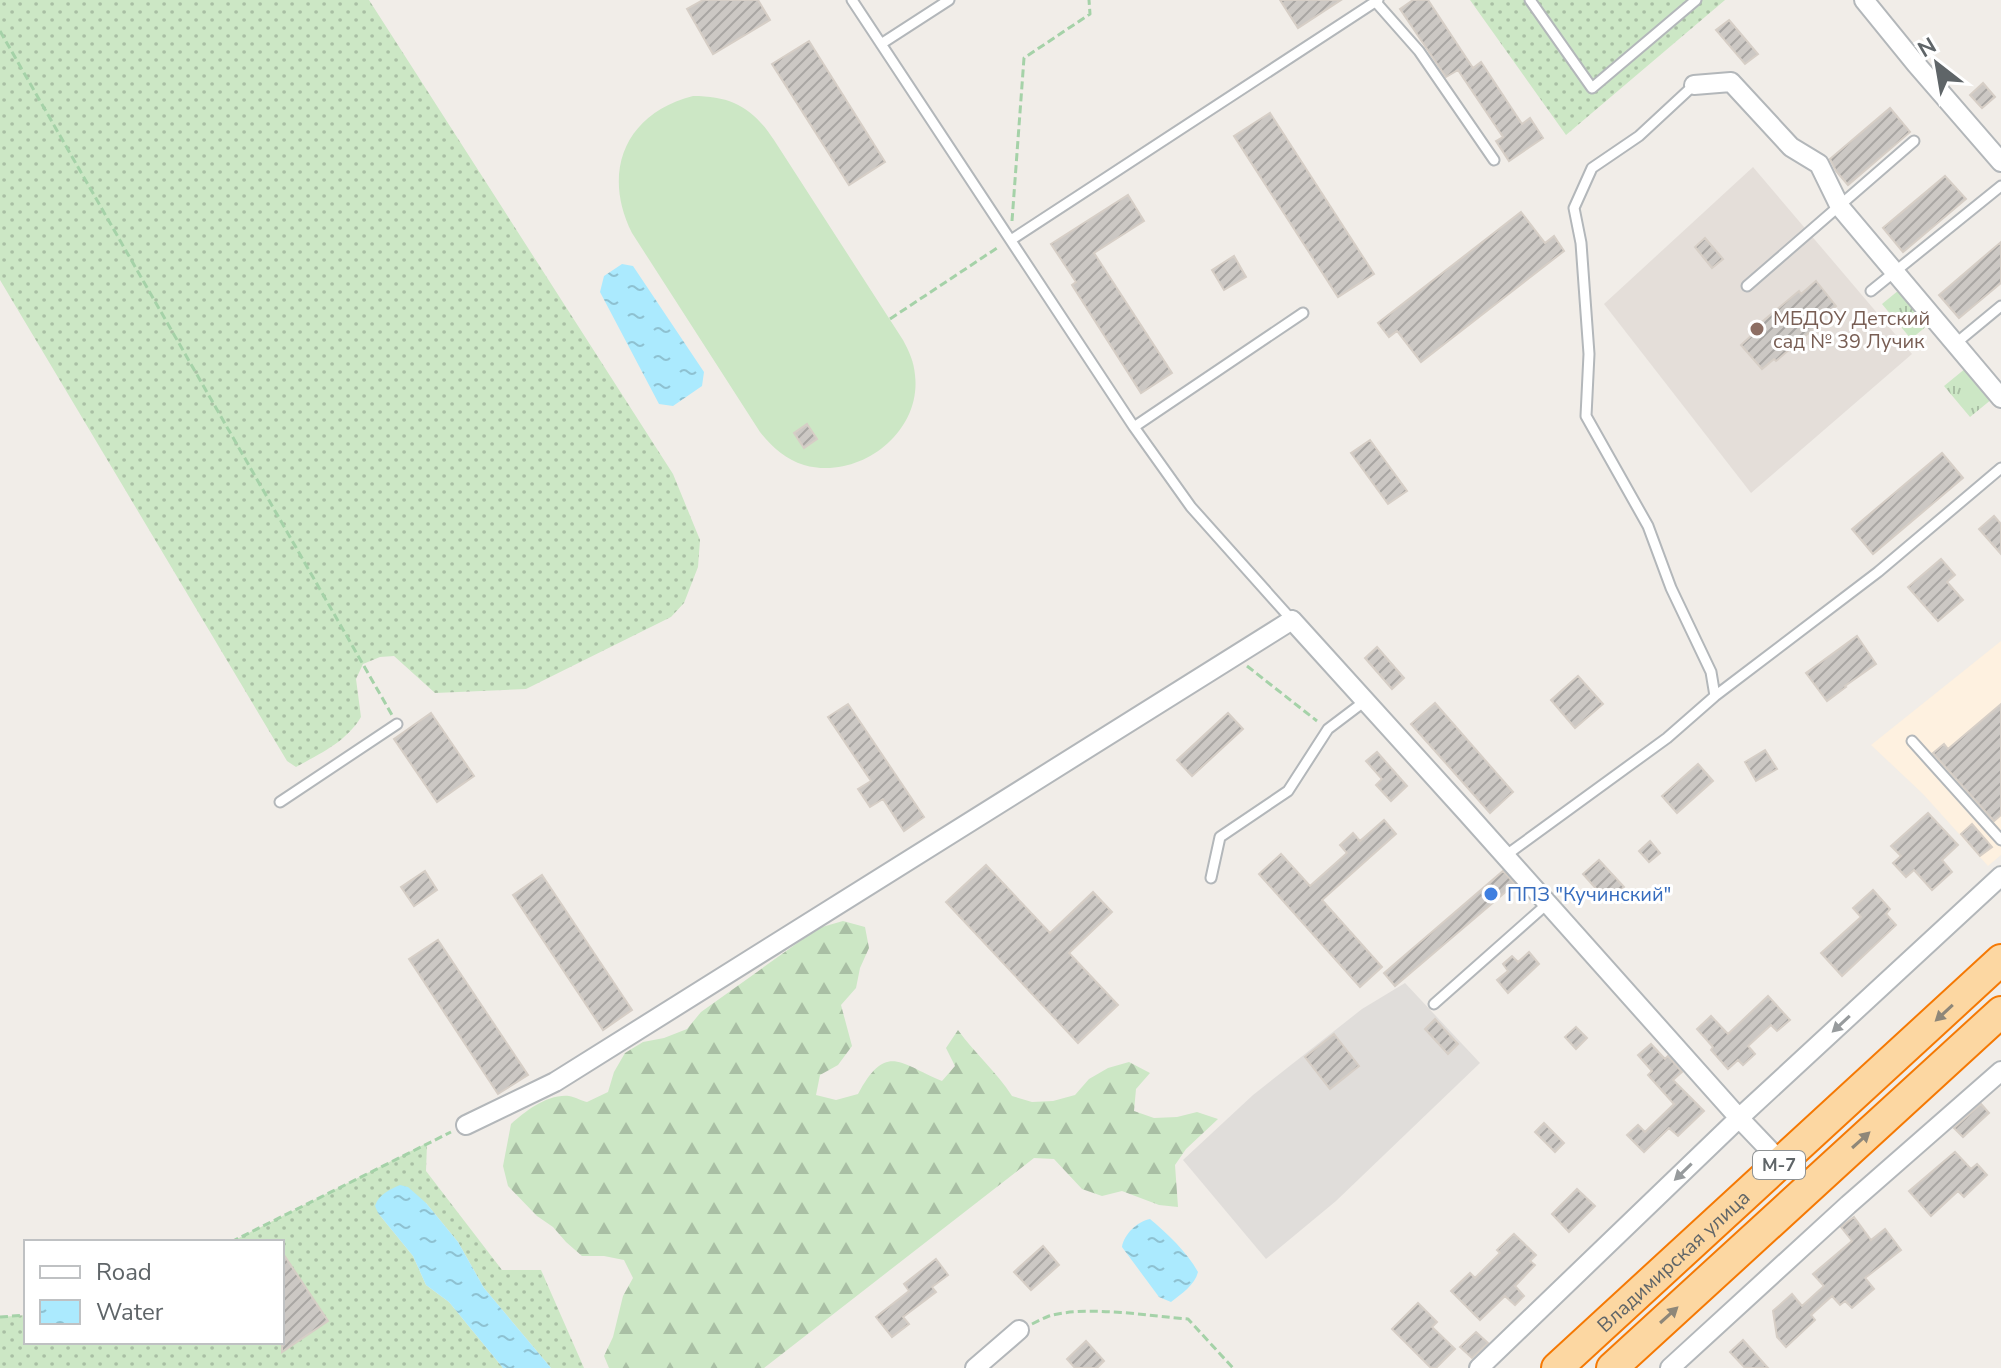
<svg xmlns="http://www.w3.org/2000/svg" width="2001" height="1368" font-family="'Nunito Sans',sans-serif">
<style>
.commercial{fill:#fef1e0}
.industrial{fill:#e0ddda}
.education{fill:#e4ded9}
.grass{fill:url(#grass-dots)}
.forest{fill:url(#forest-firs)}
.park{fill:url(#park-tufts)}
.pitch{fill:#cce7c5}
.water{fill:url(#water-ripples)}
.building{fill:url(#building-hatch);stroke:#d6cec6;stroke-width:2}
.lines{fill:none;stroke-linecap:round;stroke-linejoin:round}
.service-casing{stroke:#b3b7ba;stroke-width:13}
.minor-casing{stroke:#b3b7ba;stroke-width:22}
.trunk-casing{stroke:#f57904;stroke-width:34}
.path{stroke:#a5d2a8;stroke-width:3;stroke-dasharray:8 4;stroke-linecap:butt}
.service{stroke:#fff;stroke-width:9}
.minor{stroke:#fff;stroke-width:18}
.trunk{stroke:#fcd7a2;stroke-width:30}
.oneway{fill:#8e8779}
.oneway2{fill:#979b9d}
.education-dot{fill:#8d6e63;stroke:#fff;stroke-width:3}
.shop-dot{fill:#3f7fe0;stroke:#fff;stroke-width:3}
.labels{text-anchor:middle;stroke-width:6;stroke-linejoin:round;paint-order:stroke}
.shield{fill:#fff;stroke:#8f9395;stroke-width:2}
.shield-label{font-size:18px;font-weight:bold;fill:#5f6568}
.education-label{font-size:20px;fill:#785e54;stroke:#fff;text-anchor:start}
.shop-label{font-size:20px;fill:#366cbe;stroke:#fff;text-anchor:start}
.street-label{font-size:20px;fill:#5f6568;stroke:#fff}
</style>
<defs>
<pattern id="grass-dots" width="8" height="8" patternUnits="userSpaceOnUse" patternTransform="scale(2)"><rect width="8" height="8" fill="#cce7c5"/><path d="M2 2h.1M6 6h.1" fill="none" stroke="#a9bfa4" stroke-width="1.8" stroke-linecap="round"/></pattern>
<pattern id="forest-firs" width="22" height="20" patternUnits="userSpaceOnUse" patternTransform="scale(2)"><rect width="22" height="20" fill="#cce7c5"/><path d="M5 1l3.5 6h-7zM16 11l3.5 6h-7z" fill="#a9bfa4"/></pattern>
<pattern id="park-tufts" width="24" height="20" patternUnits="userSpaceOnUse" patternTransform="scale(2)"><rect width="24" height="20" fill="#cce7c5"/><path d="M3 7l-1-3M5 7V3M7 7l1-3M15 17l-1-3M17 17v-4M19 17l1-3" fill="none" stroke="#a9bfa4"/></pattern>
<pattern id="water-ripples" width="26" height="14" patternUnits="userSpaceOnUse" patternTransform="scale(2)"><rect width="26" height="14" fill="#abeafe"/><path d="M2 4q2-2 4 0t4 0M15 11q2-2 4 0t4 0" fill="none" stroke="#8ec1d1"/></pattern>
<pattern id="building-hatch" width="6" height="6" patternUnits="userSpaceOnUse" patternTransform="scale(2)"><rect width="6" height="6" fill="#ccc8c4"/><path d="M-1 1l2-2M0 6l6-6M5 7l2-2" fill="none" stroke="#a9a6a3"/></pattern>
</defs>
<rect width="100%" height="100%" fill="#f1ede8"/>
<path class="commercial" d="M2001 641V855L1988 866 1923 794 1871 745Z"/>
<path class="industrial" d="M1405 983 1480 1063 1336 1201 1266 1259 1183 1160 1253 1095 1362 1009Z"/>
<path class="education" d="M1753 167 1912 354 1751 493 1604 304Z"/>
<path class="grass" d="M0 0H369L673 474 700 540 698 567 684 603 671 617 526 689 435 693 394 656 380 657 363 664 356 679 361 717C346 742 321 753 296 767L287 761 0 280Z
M1470 0H1725L1566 135Z
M427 1143 426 1171 502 1270H541L584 1368H551L484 1288 458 1242 426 1203 378 1213 413 1256 426 1285 449 1302 503 1368H0V1317L26 1315V1342H282V1242H231Z"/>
<path class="forest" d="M843 921 865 927 869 948 860 968 856 988 841 1005 852 1046 838 1065 820 1075 816 1095 836 1100 858 1094C886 1042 899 1063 942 1081L955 1066 946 1048 958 1030C975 1054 997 1072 1012 1096L1032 1102 1053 1101 1075 1095 1089 1079 1108 1068 1129 1062 1150 1073 1136 1089 1134 1111 1154 1118 1177 1117 1197 1112 1218 1119 1186 1149 1175 1165 1178 1207 1159 1205 1122 1191 1102 1196 1082 1189 1054 1159 1034 1158 764 1368H609L604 1356 613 1337 623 1296 633 1278 624 1260 604 1256H582L566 1242 553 1227 537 1216 508 1186 503 1166 511 1124C526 1111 547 1094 569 1096 575 1097 582 1101 587 1102L608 1092 614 1072 625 1053 643 1042 664 1038 687 1029 701 1012 803 939 822 927Z"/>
<path class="park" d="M1899 290 1928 325 1911 339 1882 304Z
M1966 368 1992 399 1970 417 1944 386Z"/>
<path class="pitch" d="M693 96C732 96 753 108 774 140L903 340C909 351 914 362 915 375 922 433 859 481 804 465 785 459 772 447 760 432L632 233C601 171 626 113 693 96Z"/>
<path class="water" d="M622 264 633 266 704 372 702 386 673 406 659 404 600 292 604 276Z
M400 1185 408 1187 426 1203 458 1242 484 1288 551 1368H503L449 1302 426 1285 413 1256 378 1213 375 1206C379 1194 389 1190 400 1185Z
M1150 1219C1167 1233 1187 1252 1198 1272 1195 1285 1181 1294 1171 1302L1159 1297 1122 1247C1124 1234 1138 1221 1150 1219Z"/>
<path class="building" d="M703 0H758L770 20 713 54 687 9Z
M1280 0H1341L1298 28Z
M1413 0H1428L1473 68 1481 62 1522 124 1530 118 1543 138 1509 161 1496 141 1503 137 1458 70 1446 77 1400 9Z
M1729 20 1758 54 1745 64 1716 30Z
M809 41 885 162 849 185 772 64Z
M1983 83 1995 97 1982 108 1970 95Z
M1890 108 1910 132 1848 185 1836 171 1830 159Z
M1270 113 1374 274 1338 297 1234 136Z
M1945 176 1966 199 1903 252 1883 228Z
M1128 195 1144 221 1094 253 1172 373 1141 393 1072 285 1076 282 1051 244Z
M1521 212 1545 243 1554 236 1564 251 1421 362 1397 331 1389 337 1378 323Z
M1705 238 1723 259 1712 268 1695 247Z
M2001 242V283L1959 318 1939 295Z
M1234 256 1246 277 1224 290 1212 270Z
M1816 281 1836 306 1822 318 1824 320 1776 361 1774 359 1762 369 1741 345 1753 334 1751 331 1799 291 1801 294Z
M807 424 817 439 804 448 794 433Z
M1370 440 1407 491 1388 504 1351 453Z
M1942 453 1963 478 1873 554 1852 529Z
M1994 516 2001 524V554L1979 529Z
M1941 559 1955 575 1947 582 1963 600 1938 621 1908 587Z
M1857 636 1876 664 1845 686 1846 687 1827 701 1806 673Z
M1377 647 1404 678 1392 689 1365 658Z
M1578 676 1603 704 1575 728 1551 700Z
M1435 703 1513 792 1490 813 1411 724Z
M848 704 924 817 904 831 883 799 870 807 858 789 871 781 828 717Z
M2001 704V815L1994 821 1933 753 1944 744 1948 749Z
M431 713 474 776 437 802 394 739Z
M1228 713 1243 729 1192 776 1177 760Z
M1765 750 1777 769 1756 781 1745 762Z
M1377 752 1407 786 1391 801 1376 785 1382 779 1366 761Z
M1698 764 1713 781 1677 813 1662 796Z
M1928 813 1958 845 1942 860 1952 872 1932 890 1914 870 1906 877 1893 863 1901 856 1891 846Z
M1384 820 1396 834 1322 900 1382 967 1360 987 1259 874 1281 854 1310 886 1347 853 1340 845 1353 833 1360 841Z
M1972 824 1992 847 1980 856 1961 834Z
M1650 841 1660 853 1649 862 1639 851Z
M1599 860 1624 887 1608 902 1583 874Z
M986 865 1050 933 1093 892 1112 912 1069 953 1118 1005 1078 1043 946 902Z
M425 871 437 890 414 906 401 887Z
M1503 871 1515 884 1395 986 1384 973Z
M542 875 632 1010 603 1030 513 895Z
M1873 890 1890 909 1886 914 1896 925 1842 976 1821 953 1861 917 1853 908Z
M438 940 528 1075 498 1094 409 959Z
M1529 952 1539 964 1508 993 1497 980 1508 971 1503 964 1512 956 1518 962Z
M1768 996 1790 1020 1777 1031 1771 1025 1748 1046 1755 1054 1743 1065 1738 1060 1728 1069 1711 1050 1713 1047 1697 1029 1711 1016 1728 1034Z
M1435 1019 1458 1044 1448 1054 1425 1029Z
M1576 1027 1587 1038 1576 1049 1565 1037Z
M1334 1034 1359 1066 1330 1089 1305 1057Z
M1651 1044 1665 1059 1668 1056 1682 1072 1673 1080 1704 1111 1678 1136 1669 1128 1644 1152 1627 1135 1638 1125 1645 1132 1674 1104 1648 1075 1652 1071 1638 1055Z
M1981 1104 1989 1113 1963 1137 1954 1128Z
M1544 1123 1564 1143 1555 1152 1535 1132Z
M1955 1152 1971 1169 1977 1164 1987 1175 1964 1197 1958 1191 1931 1216 1909 1191Z
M1577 1189 1595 1206 1569 1232 1552 1214Z
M1854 1217 1871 1240 1885 1229 1901 1250 1865 1278 1874 1289 1852 1308 1845 1301 1840 1305 1832 1296 1811 1315 1815 1320 1786 1347 1777 1337 1773 1311 1792 1294 1802 1306 1824 1286 1813 1274 1852 1241 1841 1227Z
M1514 1234 1536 1255 1530 1261 1535 1265 1515 1286 1524 1296 1515 1305 1505 1296 1480 1320 1451 1291 1470 1273 1475 1278 1500 1253 1497 1250Z
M1043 1246 1059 1265 1031 1290 1014 1272Z
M282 1252 328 1321 282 1352Z
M936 1259 948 1275 932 1287 936 1292 903 1317 909 1324 892 1337 876 1317 909 1291 904 1284Z
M1418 1303 1437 1322 1432 1327 1455 1349 1436 1368H1431L1392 1329Z
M1476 1332 1488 1343 1472 1358 1460 1347Z
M1743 1340 1768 1368H1745L1730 1352Z
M1086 1341 1104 1361 1097 1368H1075L1067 1359Z"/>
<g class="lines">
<defs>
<path id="service" d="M852 0 1134 427 1191 507 1292 620
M1374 0 1419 51 1494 160
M1530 0 1592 88 1696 0
M881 44 949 0
M1694 85 1639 136 1592 168 1574 208 1581 243 1589 354 1586 416 1648 526 1671 588 1711 672 1715 696
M1011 240 1378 0
M1747 286 1914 141
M1871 291 2001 186
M1955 344 2001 306
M1134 427 1303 313
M1912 741 2001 840
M280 802 397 724
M1505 856 1667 738 1715 696 1878 572 2001 468
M1211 878 1220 837 1288 791 1328 729 1365 701
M1434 1004 1547 904"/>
<path id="minor" d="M1864 0 1916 64 2001 162
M1694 85 1731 82 1791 147 1819 164 1840 207 2001 398
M466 1125 555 1082 1292 620 1466 812 1739 1118 1782 1163
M975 1368 1019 1330
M1479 1368 1739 1118 2001 876
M1670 1368 1848 1205 2001 1071"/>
<g id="trunk">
<path id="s1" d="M1557 1368 2001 960"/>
<path d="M1612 1368 2001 1012"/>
</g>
</defs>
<use href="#service" class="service-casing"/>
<use href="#minor" class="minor-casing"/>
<use href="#trunk" class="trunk-casing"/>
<path class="path" d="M0 31 392 715
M1012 221 1024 58 1090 14 1089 0
M890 319 1000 246
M1247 666 1317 721
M231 1242 451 1132
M0 1317 26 1315
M1032 1324C1038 1321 1044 1318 1049 1316 1087 1305 1149 1316 1188 1319L1233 1368"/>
<use href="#service" class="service"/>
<use href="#minor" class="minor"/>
<use href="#trunk" class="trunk"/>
</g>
<defs><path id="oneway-solid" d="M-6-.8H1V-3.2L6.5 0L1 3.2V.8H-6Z" transform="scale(2)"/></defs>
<g class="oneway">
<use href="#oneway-solid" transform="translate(1944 1013) rotate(137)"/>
<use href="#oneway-solid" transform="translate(1861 1140) rotate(-42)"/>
<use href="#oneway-solid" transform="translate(1669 1315) rotate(-42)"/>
</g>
<g class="oneway2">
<use href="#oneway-solid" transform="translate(1841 1024) rotate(137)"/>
<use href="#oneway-solid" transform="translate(1683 1172) rotate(136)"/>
</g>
<circle class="education-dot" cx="1757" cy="329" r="8"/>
<circle class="shop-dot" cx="1491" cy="894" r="8"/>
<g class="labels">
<rect class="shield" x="1753" y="1151" width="52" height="28" rx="6"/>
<g class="shield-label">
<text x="1779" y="1171">М-7</text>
</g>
<g class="education-label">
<text x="1773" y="325">МБДОУ Детский<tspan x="1773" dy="23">сад № 39 Лучик</tspan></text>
</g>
<g class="shop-label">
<text x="1507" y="901">ППЗ "Кучинский"</text>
</g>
<g class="street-label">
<text dy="7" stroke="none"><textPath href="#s1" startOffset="158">Владимирская улица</textPath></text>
</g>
</g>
<rect x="24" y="1240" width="260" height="104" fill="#ffffff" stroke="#bfc1c3" stroke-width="2"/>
<rect x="40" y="1266" width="40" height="12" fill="#ffffff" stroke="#bfc1c3" stroke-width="2"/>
<text x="96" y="1280" font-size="24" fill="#5f6568">Road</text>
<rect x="40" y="1300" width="40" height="24" fill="url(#water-ripples)" stroke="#bfc1c3" stroke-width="2"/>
<text x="96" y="1320" font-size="24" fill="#5f6568">Water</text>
<g transform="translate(1937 64) rotate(329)" stroke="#ffffff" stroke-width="6" paint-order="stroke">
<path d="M0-6L14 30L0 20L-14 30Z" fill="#5f6568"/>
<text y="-12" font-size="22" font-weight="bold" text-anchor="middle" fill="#5f6568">N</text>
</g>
</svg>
